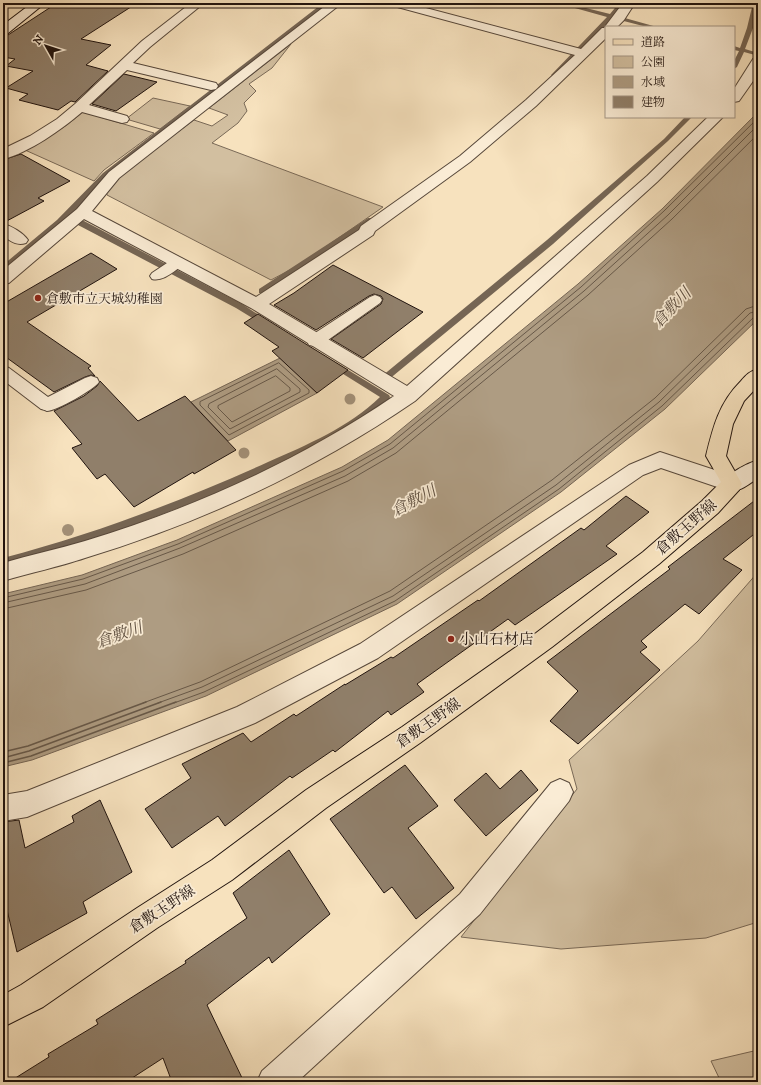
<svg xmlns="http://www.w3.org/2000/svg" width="761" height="1085" font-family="'IM FELL DW Pica','Noto Serif JP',serif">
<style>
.green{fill:#d2bfa0;stroke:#796957}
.water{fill:#ae9c82;stroke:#756554}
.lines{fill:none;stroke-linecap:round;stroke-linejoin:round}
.shore-far1{stroke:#675848;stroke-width:1}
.shore{stroke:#675848;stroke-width:1.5}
.stream{fill:#756554;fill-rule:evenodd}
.building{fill:#907f6a;stroke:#20130e}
.lane-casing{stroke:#56473a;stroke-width:2}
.street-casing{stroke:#56473a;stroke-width:2}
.secondary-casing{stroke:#20130e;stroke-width:2}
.primary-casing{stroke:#20130e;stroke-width:2}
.lane{fill:#faecd5;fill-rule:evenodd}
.street{fill:#faecd5;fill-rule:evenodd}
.secondary{fill:#faecd5;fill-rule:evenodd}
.primary{fill:#f7e2be;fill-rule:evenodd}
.tree{fill:#a39179}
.poi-dot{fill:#8f2418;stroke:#faecd5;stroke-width:1.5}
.labels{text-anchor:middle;stroke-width:3.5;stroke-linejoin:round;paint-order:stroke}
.far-poi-label{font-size:13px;fill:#20130e;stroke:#faecd5;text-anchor:start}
.street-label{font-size:15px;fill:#20130e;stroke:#faecd5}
.poi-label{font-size:15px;fill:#20130e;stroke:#faecd5;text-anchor:start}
.water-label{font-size:16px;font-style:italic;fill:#605142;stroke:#faecd5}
</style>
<rect width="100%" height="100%" fill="#f7e2be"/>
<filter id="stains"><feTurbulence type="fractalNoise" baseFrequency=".005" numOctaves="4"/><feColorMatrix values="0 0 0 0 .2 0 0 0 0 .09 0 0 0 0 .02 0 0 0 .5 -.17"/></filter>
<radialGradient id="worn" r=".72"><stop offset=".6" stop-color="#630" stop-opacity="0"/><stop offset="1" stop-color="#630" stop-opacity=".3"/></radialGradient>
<path class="green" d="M291 44 272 68 249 84 256 91 244 103 247 111 238 123 212 143 383 207 301 264 271 280 107 195 106 191 129 168 194 120 212 126 228 115 209 108Z
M153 98 190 106 160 129 126 119Z
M83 112 154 133 104 170 94 181 25 150 67 125Z
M758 572V922L706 938 561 949 461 937 577 789 569 760 698 641Z
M758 1050V1082H721L711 1061Z"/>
<path class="water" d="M758 112V319L665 409 561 492 397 604 206 696 32 760 3 767V594L82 575 177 540 342 467 388 440 578 284 662 209Z
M280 358 317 393 228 441 191 402Z"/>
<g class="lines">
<path class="shore-far1" d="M279 363 309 390V393L229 435 200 405V402Z
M277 369 300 389V392L230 429 208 407 209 404Z
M276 376 290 388V391L232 422 218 408V406Z
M3 598 83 579 178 544 343 471 390 444 581 287 664 211 758 118
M3 603 85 584 180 548 345 476 393 448 584 291 668 215 758 125
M3 609 86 590 183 554 348 481 396 453 588 295 672 219 758 134
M143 703 200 682 390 591 552 480 655 398 746 309 758 305
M158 703 202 687 393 596 556 485 659 402 750 313 758 311
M174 703 204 692 395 601 559 489 662 406 754 317 758 316"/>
<path class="shore" d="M3 752 28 746 146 702
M3 758 29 751 161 702
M3 763 31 756 176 702"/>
<path class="stream" d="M323 3H329L107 175 63 224 3 271V265L57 220 103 173Z
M557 3H566L610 14 619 3H625L614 15 657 27H647L612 18 600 32 554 77 551 75 552 74 607 17Z
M753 3H758V6L753 28 745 49 758 53 755 55 744 52 737 67 734 69V61L739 51 734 50V46L740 48 747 28Z
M685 117H692L668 141 553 244 382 385H376L375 383 376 381 547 240 664 139Z
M368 218H374L375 220 265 293H259V289Z
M78 221H84L242 304 271 323 267 326 264 325 236 308 78 225Z
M335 362 389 395 390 397 389 399C356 431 313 449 273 468 185 508 96 541 3 566V558C94 534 182 501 268 462 307 445 349 427 380 397L332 367 331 365 332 363Z"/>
</g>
<path class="building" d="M57 3H137L81 39 111 45 86 65 108 71 75 102 71 101 58 110 19 100 28 94 6 88 33 71 6 66 15 59 3 57V37L8 35Z
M124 74 157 82 116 111 92 104Z
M21 154 70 181 38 198 44 201 3 223V160Z
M91 253 117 269 27 322 91 366 88 368 95 376 91 375 85 377 54 392 3 355V304Z
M333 265 423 312 363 358 331 339 381 304 383 299 381 296 374 294 369 296 316 330 274 305 294 293Z
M258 314 309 346 348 370 317 393 272 351 279 347 244 323Z
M100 381 138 421 185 396 236 450 194 474 193 472 134 507 105 474 97 479 72 448 82 444 54 411 84 396 97 386Z
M626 496 649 512 606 546 617 554 515 625 508 619 417 684 424 692 391 715 388 711 335 752 333 750 292 778 290 776 225 826 218 816 172 848 145 809 191 778 182 764 243 733 251 742 294 714 296 716 345 684V685L391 657 393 658 478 600 479 601 581 528 584 530Z
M758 498V531L723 559 742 570 699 614 685 604 641 641 647 647 640 652 660 670 578 744 550 721 578 691 547 662 670 569 668 567Z
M405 765 438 806 408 828 454 888 416 919 392 887 384 893 330 819Z
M521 770 538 790 486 836 454 800 486 773 500 789Z
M100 800 132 872 83 902 87 913 17 952 3 893V822L19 820 25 848 74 822 72 816Z
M289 850 330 914 272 963 269 957 207 1005 244 1082H172L163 1058 126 1082H9L49 1057 48 1054 98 1024 96 1020 186 963 185 961 247 918 233 893Z"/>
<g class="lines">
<defs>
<path id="lane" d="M178 258 183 259 185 262 183 265C174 271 163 282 152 279L150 276 152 273 173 259Z
M375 295 380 297 382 300 380 303 321 345 315 346 309 345 307 341 309 337 370 297Z
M3 366 9 368 48 397 85 378 91 376 97 378 99 382C95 389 56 411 47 411 47 411 42 409 41 409L3 380Z"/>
<path id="street" d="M191 3H204L150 47 133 63 216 83 218 86 216 89 211 90 127 70 89 105 127 116 129 119 127 122 122 123 82 112C62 129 29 153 3 159V149L30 136 57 119 75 104 142 41Z
M329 3H342L119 178 92 211 256 297 359 230 361 226 460 156 526 100 575 55 390 5 388 3H407L581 49 602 28H604L623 3H635L624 20 617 27H606V38L536 106 470 162 375 231 373 235 269 304 407 386 647 176 708 117H723L657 182 415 401C313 471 203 522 85 558 58 567 30 573 3 581V563C30 555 58 549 85 541 194 508 300 460 394 396L251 308 84 219 9 283 3 284V270L77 209 109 172Z
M758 58V74L739 101 734 102V89L753 59Z
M3 224C12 226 23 233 28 240L26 243C16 246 11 241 3 236Z
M660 452 739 478 742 484 739 490 732 492 661 468 643 475 378 658 255 723 27 817 3 821V795L27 791 237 707 360 644 629 465Z
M560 779 569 783 573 792 569 801 480 914 297 1082H257L262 1071 460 894 551 783Z"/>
<path id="secondary" d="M32 3H45L7 34 3 35V25Z
M758 460V478C747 485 738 494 725 490L722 484C728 473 746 464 758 460Z"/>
<path id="primary" d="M758 369V386L744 401 733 424 726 456 742 484 739 490 718 513 659 564 552 647 420 743 326 808 232 880 157 928 43 1007 3 1027V995L21 985 137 908 212 860 306 790 402 727 536 633 643 552 702 501 721 482 706 456C713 427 719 403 741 381 746 375 750 371 758 369Z"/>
</defs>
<use href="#lane" class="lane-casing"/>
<use href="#street" class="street-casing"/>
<use href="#secondary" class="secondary-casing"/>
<use href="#primary" class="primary-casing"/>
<use href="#lane" class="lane"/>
<use href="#street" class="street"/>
<use href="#secondary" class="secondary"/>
<use href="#primary" class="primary"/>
</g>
<g class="tree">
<circle cx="350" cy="399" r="5.5"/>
<circle cx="244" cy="453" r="5.5"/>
<circle cx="68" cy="530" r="6"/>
</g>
<g class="poi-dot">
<circle cx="38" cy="298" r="4"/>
<circle cx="451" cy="639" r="4"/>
</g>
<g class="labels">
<g class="far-poi-label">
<text x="46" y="303">倉敷市立天城幼稚園</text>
</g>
<g class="street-label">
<text transform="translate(686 527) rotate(-41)" y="5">倉敷玉野線</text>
<text transform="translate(428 723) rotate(-35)" y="5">倉敷玉野線</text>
<text transform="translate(162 909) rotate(-33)" y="5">倉敷玉野線</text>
</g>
<g class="poi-label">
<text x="459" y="644">小山石材店</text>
</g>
<g class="water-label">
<text transform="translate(671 307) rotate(-46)" y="6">倉敷川</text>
<text transform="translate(413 500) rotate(-28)" y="6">倉敷川</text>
<text transform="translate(119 634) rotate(-20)" y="6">倉敷川</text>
</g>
</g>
<rect width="761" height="1085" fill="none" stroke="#f7e2be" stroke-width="16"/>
<rect x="4" y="4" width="753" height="1077" fill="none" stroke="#20130e" stroke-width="2"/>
<rect x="8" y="8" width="745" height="1069" fill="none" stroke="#20130e"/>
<rect x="605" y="26" width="130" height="92" fill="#faecd5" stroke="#a39585"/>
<rect x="613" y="39" width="20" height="6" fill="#f7e2be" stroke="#a39585"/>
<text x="641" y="46" font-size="12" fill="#20130e">道路</text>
<rect x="613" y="56" width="20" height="12" fill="#d2bfa0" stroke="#a39585"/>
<text x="641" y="66" font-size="12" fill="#20130e">公園</text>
<rect x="613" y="76" width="20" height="12" fill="#ae9c82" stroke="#a39585"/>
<text x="641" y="86" font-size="12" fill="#20130e">水域</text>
<rect x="613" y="96" width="20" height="12" fill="#907f6a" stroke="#a39585"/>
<text x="641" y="106" font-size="12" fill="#20130e">建物</text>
<g transform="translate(46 46) rotate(309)" stroke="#faecd5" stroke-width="3" paint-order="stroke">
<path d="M0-3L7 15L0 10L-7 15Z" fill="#20130e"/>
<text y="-6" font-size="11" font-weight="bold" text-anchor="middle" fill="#20130e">N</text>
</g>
<rect width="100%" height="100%" filter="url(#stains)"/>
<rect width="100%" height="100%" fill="url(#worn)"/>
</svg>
